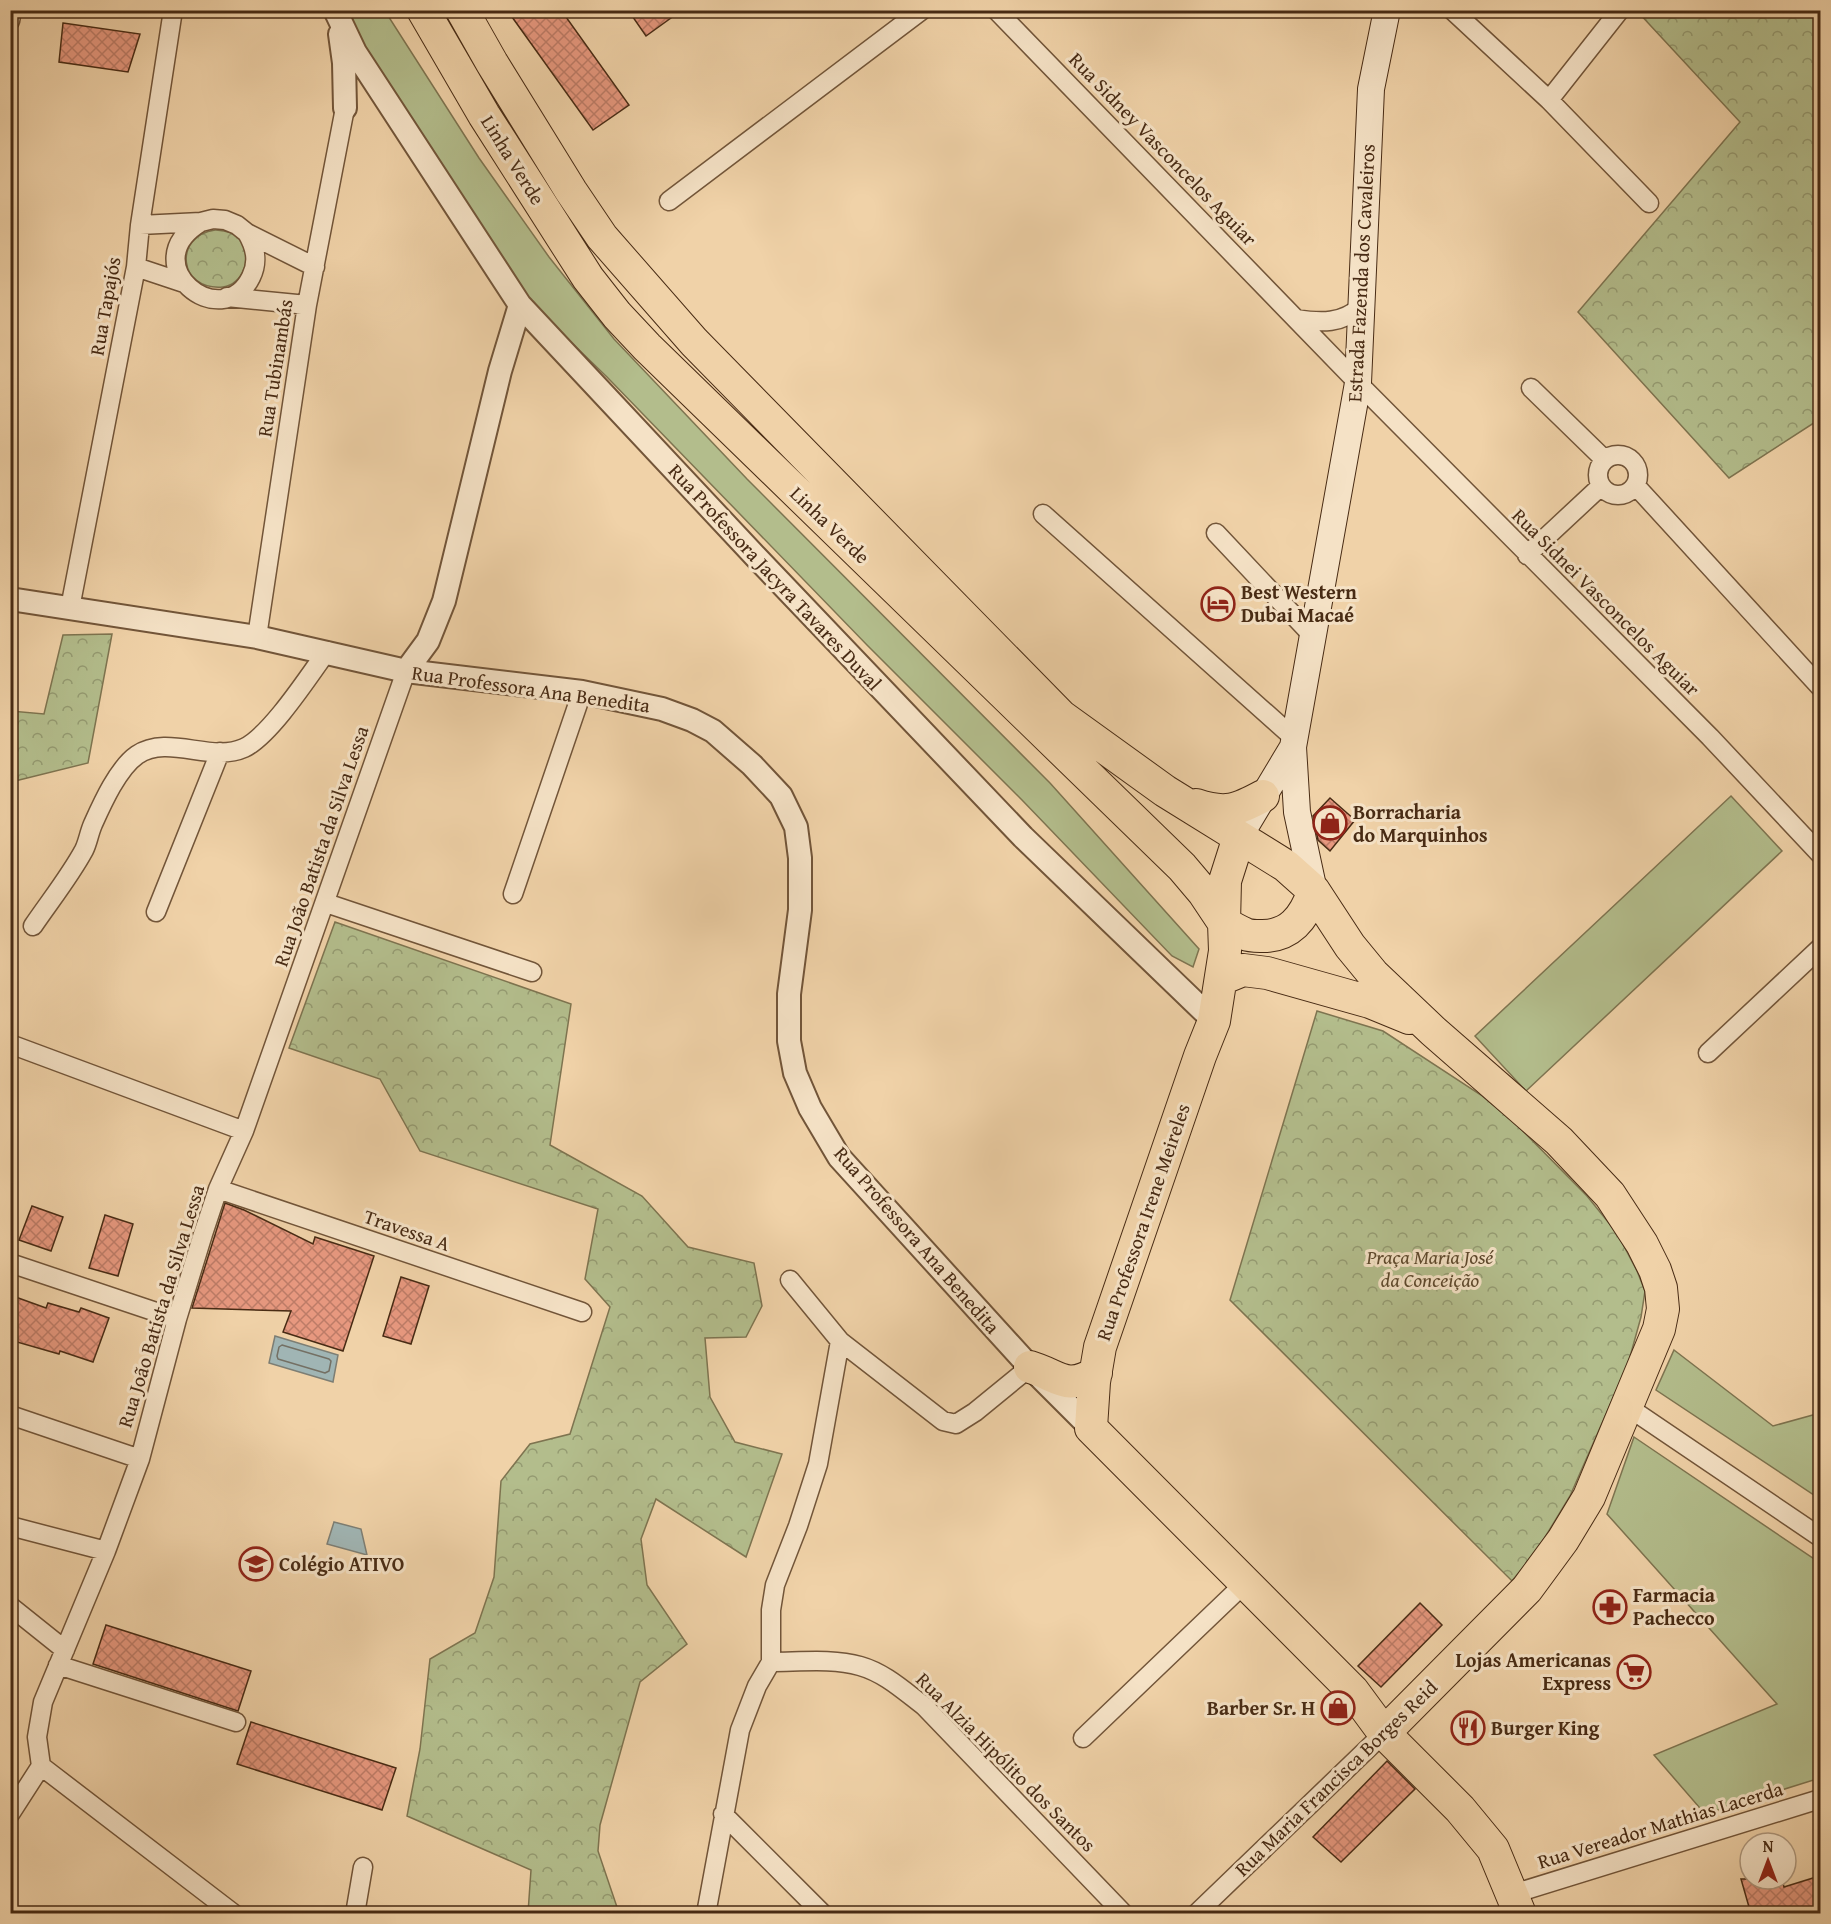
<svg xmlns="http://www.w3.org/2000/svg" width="1831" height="1924" font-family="'Gentium Book Plus',serif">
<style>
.grass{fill:#b3bd8c;stroke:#7e7450;stroke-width:1.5}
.forest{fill:url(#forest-crowns);stroke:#7e7450;stroke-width:1.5}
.water{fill:#a0b5b4;stroke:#7d7e74;stroke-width:1.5}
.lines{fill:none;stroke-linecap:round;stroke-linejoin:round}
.shore{stroke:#747064;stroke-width:1.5}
.building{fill:url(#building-cross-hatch);stroke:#482b14;stroke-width:1.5}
.minor-casing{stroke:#725539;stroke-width:21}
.tertiary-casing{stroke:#725539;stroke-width:26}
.secondary-casing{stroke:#482b14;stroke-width:28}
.trunk-casing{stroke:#482b14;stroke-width:34}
.minor{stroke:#f5e2c6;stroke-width:18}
.tertiary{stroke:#f5e2c6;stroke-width:22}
.secondary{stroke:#f5e2c6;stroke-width:26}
.trunk{stroke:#f0d2a8;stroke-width:32}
.labels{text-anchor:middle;stroke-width:6;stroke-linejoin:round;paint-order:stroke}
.street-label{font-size:20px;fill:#482b14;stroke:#f5e2c6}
.poi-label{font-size:20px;font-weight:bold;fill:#482b14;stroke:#f5e2c6;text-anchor:start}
.park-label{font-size:20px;font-style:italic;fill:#5d482c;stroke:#f5e2c6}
</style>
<defs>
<pattern id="forest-crowns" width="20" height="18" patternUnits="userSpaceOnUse" patternTransform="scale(1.5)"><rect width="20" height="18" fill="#b3bd8c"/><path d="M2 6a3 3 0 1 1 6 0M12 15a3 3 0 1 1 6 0" fill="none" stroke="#949a71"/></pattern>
<pattern id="building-cross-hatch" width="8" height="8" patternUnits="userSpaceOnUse" patternTransform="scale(1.5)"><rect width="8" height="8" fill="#e7987f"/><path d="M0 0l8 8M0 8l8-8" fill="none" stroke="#bd7c67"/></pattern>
</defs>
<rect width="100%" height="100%" fill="#f0d2a8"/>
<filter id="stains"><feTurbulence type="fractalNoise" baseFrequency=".00333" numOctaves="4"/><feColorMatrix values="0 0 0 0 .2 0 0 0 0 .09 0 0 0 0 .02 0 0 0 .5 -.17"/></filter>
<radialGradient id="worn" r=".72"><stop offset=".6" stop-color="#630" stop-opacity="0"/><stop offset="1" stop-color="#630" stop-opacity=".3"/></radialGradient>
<path class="grass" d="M348 11H385L479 158 549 257 614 339 747 479 1050 783 1199 949 1193 967 1172 956 1022 800 867 645 607 377 520 293 353 28Z
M1731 796 1782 851 1526 1091 1475 1036Z
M1674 1350 1773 1426 1820 1413V1499L1656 1390Z
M1634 1437 1820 1563V1778L1705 1814 1654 1755 1777 1704 1607 1514Z"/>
<path class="forest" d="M1637 11H1820V419L1729 478 1578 312 1740 122Z
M215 230C224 231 235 232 241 239 254 255 243 285 223 287 178 291 173 236 215 230Z
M112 634 88 763 11 782V711L44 714 63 635Z
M335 922 571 1004 550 1145 642 1196 688 1247 754 1263 762 1306 746 1337 705 1338 710 1397 735 1442 782 1454 746 1557 656 1499 641 1539 647 1585 687 1644 640 1682 600 1825 598 1851 619 1913H528L531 1870 407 1816 420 1749 430 1659 475 1633 494 1577 501 1481 530 1444 570 1434 610 1307 585 1279 598 1209 420 1151 380 1079 289 1048Z
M1317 1011 1383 1031 1481 1095 1517 1125 1587 1196 1617 1233 1637 1271 1645 1291 1641 1317 1628 1364 1570 1496 1539 1547 1512 1581 1230 1300Z"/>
<path class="water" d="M275 1336 338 1355 333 1382 269 1363Z
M334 1522 361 1529 367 1555 327 1544Z"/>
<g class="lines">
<path class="shore" d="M282 1345 329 1359 331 1361 329 1371 325 1373 278 1359 277 1356 279 1347Z"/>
</g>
<path class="building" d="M507 10H561L629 105 593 130Z
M628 10H682L646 36Z
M63 23 140 34 128 72 59 62Z
M1330 798 1355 820 1330 851 1318 840 1313 816Z
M225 1203 244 1210 313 1244 315 1237 374 1256 343 1351 283 1332 291 1311 192 1308Z
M32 1206 63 1217 51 1251 19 1240Z
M105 1215 133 1224 118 1276 89 1268Z
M401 1277 429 1286 411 1344 383 1336Z
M10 1295 46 1308 48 1303 79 1312 81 1308 109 1318 93 1362 60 1351 59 1354 10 1340Z
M1420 1603 1442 1625 1381 1687 1358 1666Z
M106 1625 251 1671 238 1711 93 1664Z
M251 1722 396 1768 382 1810 237 1764Z
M1387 1761 1415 1789 1341 1862 1313 1837Z
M1813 1878 1821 1903V1914H1751L1741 1879H1782L1784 1887Z"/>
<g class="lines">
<defs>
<path id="minor" d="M996 10 1358 383 1710 737 1820 854
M1452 10 1549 100 1649 203
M10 21 12 10
M1549 100 1620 10
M669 201 922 10
M201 222C132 264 222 336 251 277 259 261 255 247 247 233
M140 225 201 222 213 219 225 220 237 225 247 233 315 267
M136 267 184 283
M227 297 307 305
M1296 319C1321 323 1342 324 1362 306
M1531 388 1605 460
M1598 475a20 20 0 1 1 40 0a20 20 0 1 1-40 0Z
M1636 486 1820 687
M1043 514 1295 739
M1216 533 1312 635
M1527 555 1601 486
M70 608 136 267 140 225 173 10
M257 637 307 305 345 108
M513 894 582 692
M326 903 532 972
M156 912 220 752
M33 926C50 901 70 876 84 850 88 842 89 833 93 824 102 804 118 768 137 755 168 734 211 763 244 748 270 736 309 676 327 651
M10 1044 244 1131
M1708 1053 1820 948
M218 1189 582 1312
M10 1263 177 1319
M790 1280 840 1341 943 1421 956 1424 975 1412 1030 1367
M1628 1407 1820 1537
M10 1415 140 1459
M10 1526 106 1551
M10 1606 65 1650
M771 1662C799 1662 833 1658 860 1666 885 1673 904 1691 924 1706L1124 1914
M58 1665 236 1722
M1083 1738 1244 1584
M41 1766 234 1914
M10 1814 41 1766 37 1737 43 1702 106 1551 140 1459 177 1319 203 1234 218 1189 244 1131 406 671
M723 1814 823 1914
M1513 1894 1820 1799
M355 1914 363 1867
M706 1914 740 1730 757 1686 771 1662V1610L775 1585 798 1526 818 1464 840 1341
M1196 1914 1384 1733"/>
<path id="tertiary" d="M335 10 355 52 520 305 756 557 1023 837 1214 1021
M340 34 344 63 345 108
M10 599 257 637 406 671 582 692 662 709 692 720 713 731 752 765 781 796 796 827 800 858V910L789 994V1041L795 1073 810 1108 839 1157 1030 1367 1091 1428
M406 671 428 641 444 601 500 371 520 305"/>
<path id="secondary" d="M1239 837 1293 747
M1314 891 1297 812 1293 747 1358 383 1371 89 1387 10"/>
<path id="trunk" d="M423 10 484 115 588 278 617 315 647 347 1182 867 1204 893 1224 923 1225 951 1214 1021 1200 1056 1100 1347 1094 1382 1091 1428 1353 1691 1384 1733 1460 1809 1493 1849 1520 1914
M462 10 492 63 571 191 602 237 694 342 1061 716 1165 791 1286 866 1314 891 1350 946 1373 974 1433 1031 1559 1141 1610 1195 1642 1244 1655 1270 1661 1288 1663 1309 1659 1329 1589 1497 1563 1540 1527 1589 1384 1733
M1196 805C1226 815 1237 810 1263 796
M1239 837 1225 881 1224 923C1231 927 1238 931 1245 934 1250 936 1255 936 1260 936 1290 937 1304 918 1314 891
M1221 979 1243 970 1267 973 1370 1002 1409 1018
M1030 1367C1060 1376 1065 1391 1096 1373"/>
</defs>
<use href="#minor" class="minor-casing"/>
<use href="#tertiary" class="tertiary-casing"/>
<use href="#secondary" class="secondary-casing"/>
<use href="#trunk" class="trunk-casing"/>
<use href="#minor" class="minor"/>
<use href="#tertiary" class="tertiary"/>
<use href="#secondary" class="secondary"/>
<use href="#trunk" class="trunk"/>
</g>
<defs>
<symbol id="hotel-ring" viewBox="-11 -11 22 22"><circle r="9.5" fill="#f5e2c6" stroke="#8f2418" stroke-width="1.5"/><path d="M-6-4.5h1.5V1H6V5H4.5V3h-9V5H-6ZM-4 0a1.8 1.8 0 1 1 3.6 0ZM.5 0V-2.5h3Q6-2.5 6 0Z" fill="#8f2418"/></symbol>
<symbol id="shop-ring" viewBox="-11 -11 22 22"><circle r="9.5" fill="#f5e2c6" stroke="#8f2418" stroke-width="1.5"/><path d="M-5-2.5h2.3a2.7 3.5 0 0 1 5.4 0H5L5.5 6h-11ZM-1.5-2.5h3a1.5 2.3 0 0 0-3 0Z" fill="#8f2418"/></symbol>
<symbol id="school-ring" viewBox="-11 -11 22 22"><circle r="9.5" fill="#f5e2c6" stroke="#8f2418" stroke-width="1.5"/><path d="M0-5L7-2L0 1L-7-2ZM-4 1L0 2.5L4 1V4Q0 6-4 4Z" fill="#8f2418"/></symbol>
<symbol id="pharmacy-ring" viewBox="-11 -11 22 22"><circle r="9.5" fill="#f5e2c6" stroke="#8f2418" stroke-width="1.5"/><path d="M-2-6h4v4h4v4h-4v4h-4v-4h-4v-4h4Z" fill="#8f2418"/></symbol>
<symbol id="supermarket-ring" viewBox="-11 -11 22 22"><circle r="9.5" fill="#f5e2c6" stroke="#8f2418" stroke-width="1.5"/><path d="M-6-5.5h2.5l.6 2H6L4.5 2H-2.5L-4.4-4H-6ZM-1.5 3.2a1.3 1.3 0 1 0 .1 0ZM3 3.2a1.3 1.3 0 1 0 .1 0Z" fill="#8f2418"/></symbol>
<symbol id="restaurant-ring" viewBox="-11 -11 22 22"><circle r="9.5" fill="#f5e2c6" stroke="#8f2418" stroke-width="1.5"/><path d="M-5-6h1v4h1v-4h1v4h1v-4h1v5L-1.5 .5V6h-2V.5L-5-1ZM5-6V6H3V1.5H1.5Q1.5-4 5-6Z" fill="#8f2418"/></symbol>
</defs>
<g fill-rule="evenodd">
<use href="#hotel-ring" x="1199" y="585" width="38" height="38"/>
<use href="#shop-ring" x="1311" y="804" width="38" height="38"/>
<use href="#school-ring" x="237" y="1545" width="38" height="38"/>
<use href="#pharmacy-ring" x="1591" y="1588" width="38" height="38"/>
<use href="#supermarket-ring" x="1615" y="1653" width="38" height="38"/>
<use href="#shop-ring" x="1319" y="1689" width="38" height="38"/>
<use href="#restaurant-ring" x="1449" y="1709" width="38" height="38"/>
</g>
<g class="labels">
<g class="street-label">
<text transform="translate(1163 149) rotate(46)" y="7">Rua Sidney Vasconcelos Aguiar</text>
<text transform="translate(513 160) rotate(58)" y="7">Linha Verde</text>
<text transform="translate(1361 273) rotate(-87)" y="7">Estrada Fazenda dos Cavaleiros</text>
<text transform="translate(105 306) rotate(-80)" y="7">Rua Tapajós</text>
<text transform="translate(275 368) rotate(-81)" y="7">Rua Tubinambás</text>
<text transform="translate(830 525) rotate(44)" y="7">Linha Verde</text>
<text transform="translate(775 577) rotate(47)" y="7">Rua Professora Jacyra Tavares Duval</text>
<text transform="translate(1606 602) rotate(45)" y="7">Rua Sidnei Vasconcelos Aguiar</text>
<text transform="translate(531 689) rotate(8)" y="7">Rua Professora Ana Benedita</text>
<text transform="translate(321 846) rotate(-71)" y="7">Rua João Batista da Silva Lessa</text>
<text transform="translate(1143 1222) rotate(-71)" y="7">Rua Professora Irene Meireles</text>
<text transform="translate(407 1230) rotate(19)" y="7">Travessa A</text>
<text transform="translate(917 1240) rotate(49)" y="7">Rua Professora Ana Benedita</text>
<text transform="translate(161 1306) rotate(-73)" y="7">Rua João Batista da Silva Lessa</text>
<text transform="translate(1006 1762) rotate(45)" y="7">Rua Alzia Hipólito dos Santos</text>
<text transform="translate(1336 1778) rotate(-44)" y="7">Rua Maria Francisca Borges Reid</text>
<text transform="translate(1660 1825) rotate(-17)" y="7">Rua Vereador Mathias Lacerda</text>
</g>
<g class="poi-label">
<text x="1241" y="599">Best Western<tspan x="1241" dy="23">Dubai Macaé</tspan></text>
<text x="1353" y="819">Borracharia<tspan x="1353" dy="23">do Marquinhos</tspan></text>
<text x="279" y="1571">Colégio ATIVO</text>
<text x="1633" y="1602">Farmacia<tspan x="1633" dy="23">Pachecco</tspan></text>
<text x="1611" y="1667" text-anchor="end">Lojas Americanas<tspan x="1611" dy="23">Express</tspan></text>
<text x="1315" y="1715" text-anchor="end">Barber Sr. H</text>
<text x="1491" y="1735">Burger King</text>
</g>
<g class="park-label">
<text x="1430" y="1264">Praça Maria José<tspan x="1430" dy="23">da Conceição</tspan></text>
</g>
</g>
<rect width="1831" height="1924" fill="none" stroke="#f0d2a8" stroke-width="36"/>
<rect x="12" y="12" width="1807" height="1900" fill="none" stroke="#482b14" stroke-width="3"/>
<rect x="18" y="18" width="1795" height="1888" fill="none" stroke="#482b14" stroke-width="1.5"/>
<g transform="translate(1768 1861)"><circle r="28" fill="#f5e2c6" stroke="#b0997f" stroke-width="1.5"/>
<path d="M0-4.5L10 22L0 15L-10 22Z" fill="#8f2418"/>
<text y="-9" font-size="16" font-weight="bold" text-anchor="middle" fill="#482b14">N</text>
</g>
<rect width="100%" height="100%" filter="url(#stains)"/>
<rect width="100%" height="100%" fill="url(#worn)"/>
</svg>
